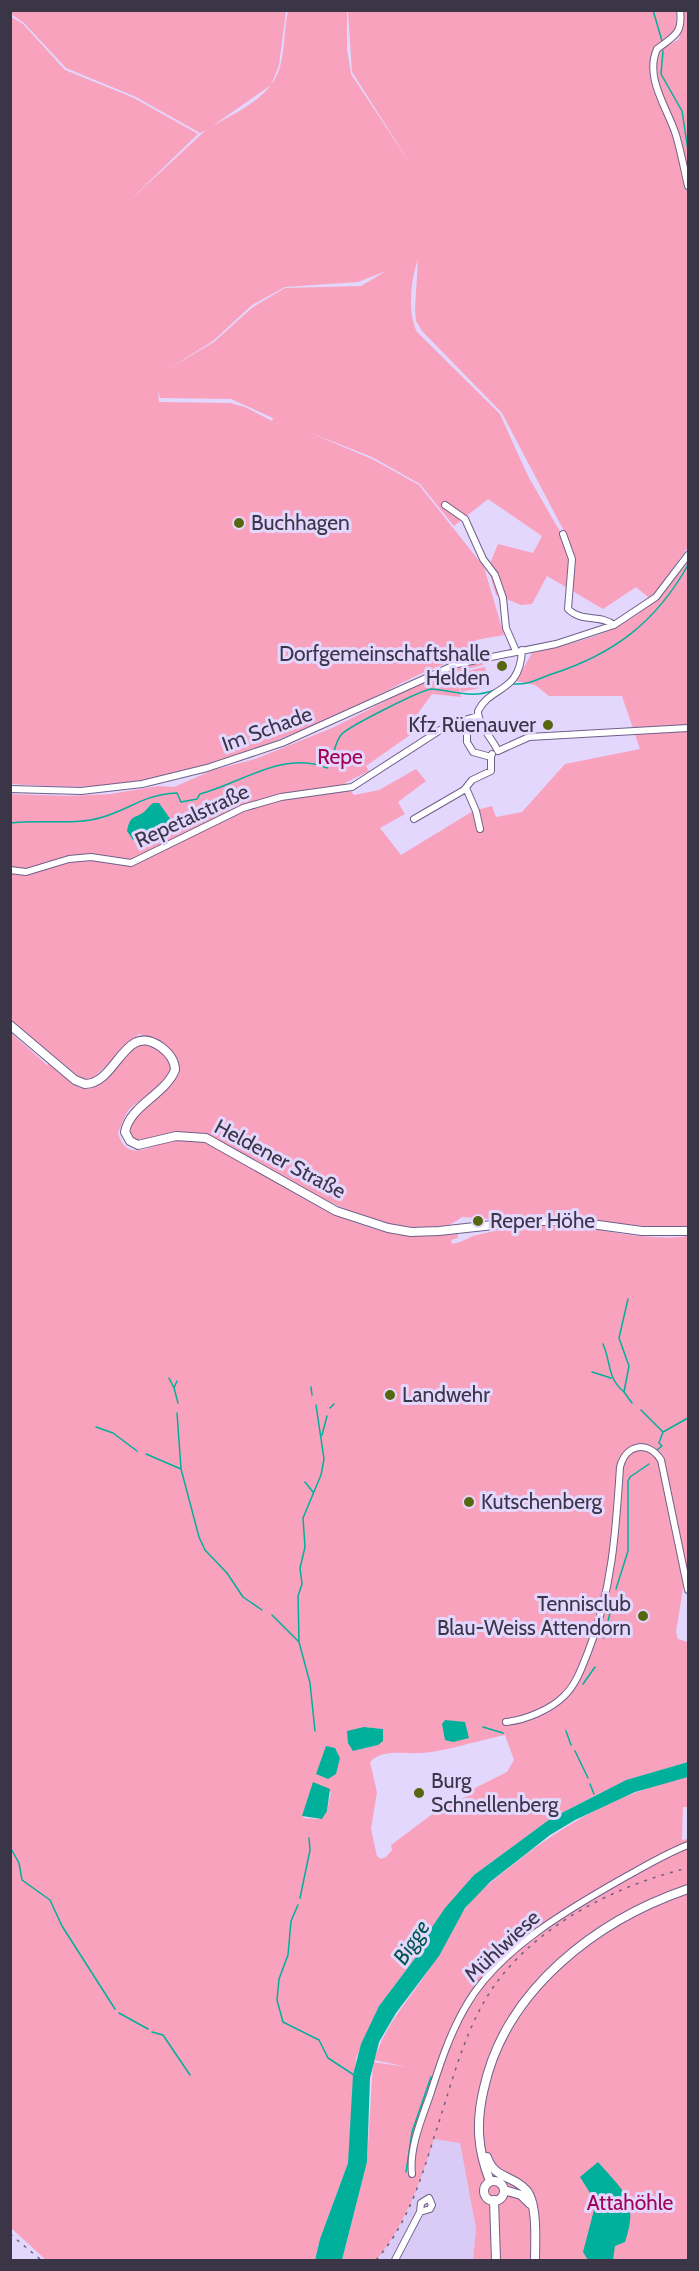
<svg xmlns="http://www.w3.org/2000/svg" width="699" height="2271" font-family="Cabin,sans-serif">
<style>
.built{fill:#d9caf6}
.green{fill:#f9a2bd;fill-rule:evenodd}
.water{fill:#01b09b}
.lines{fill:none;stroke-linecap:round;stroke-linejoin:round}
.stream{stroke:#01b09b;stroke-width:1.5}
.minor-casing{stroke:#6f608b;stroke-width:8}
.major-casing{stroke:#6f608b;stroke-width:10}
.minor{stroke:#fff;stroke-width:6}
.major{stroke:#fff;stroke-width:8}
.rail{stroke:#6b637c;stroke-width:1.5;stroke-dasharray:3 6;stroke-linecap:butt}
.poi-dot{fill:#576710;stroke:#e3d7fe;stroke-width:2}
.labels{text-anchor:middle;stroke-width:6;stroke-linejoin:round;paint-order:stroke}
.poi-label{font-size:21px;fill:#3b3548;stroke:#e3d7fe;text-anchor:start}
.street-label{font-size:21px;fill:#3b3548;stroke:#e3d7fe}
.park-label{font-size:21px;fill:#a00453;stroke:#e3d7fe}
.water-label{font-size:22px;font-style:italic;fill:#00564b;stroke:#e3d7fe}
</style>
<rect width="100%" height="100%" fill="#e3d7fe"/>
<path class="built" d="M434 2139 460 2143 476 2230 473 2260H376L404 2219Z"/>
<path class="green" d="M11 11H286L279 65 271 85 211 127C238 111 271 98 280 67 285 49 284 29 288 11H347V49L351 74 413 168 352 72 348 11H676L677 38 654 50V54L679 39 682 26 680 11H688V547L653 596 649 598 636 587 603 609 547 576 532 604 521 605 496 595 488 568 498 544 533 553 542 536 488 499 454 526 420 484 372 457 306 431 372 459 419 485 484 567 504 635 476 640 480 654C430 663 387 693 342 713 278 741 194 775 125 784 87 789 49 786 11 784L10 16 23 24 65 70 134 98 198 134 128 202 206 130 200 133 136 97 66 68 24 23 11 14ZM418 259 415 309 416 321 422 331 502 413 565 533 562 535 528 476 500 414 417 332C407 312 411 280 418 259ZM386 271 361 286 285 288 253 307 214 342 165 371 213 341 252 305 285 287 358 282ZM158 390 160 398 231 399 273 418 272 421 245 407 230 403 159 402Z
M688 562V1227L669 1229 566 1217 491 1219 462 1217C403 1265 262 1160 206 1134 183 1130 147 1146 131 1137L129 1130 132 1121 179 1074C182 1049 159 1039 139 1034L91 1080H83L11 1021V794L68 796 110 794 158 786 174 787 213 770 255 759 332 728 435 676 482 661 483 665 456 672 461 697 432 694 414 719 420 728 366 766 369 771 345 783 354 795 379 790 416 769 426 781 398 802 405 814 380 828 401 855 473 811 492 806 496 817 522 812 565 764 640 749 622 696H549L535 685 516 681 532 653C611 634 637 628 688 562Z
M485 667 489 686 461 692 457 673Z
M10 1032 47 1065 51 1062C59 1070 69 1082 78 1087 114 1105 129 1000 171 1064 169 1088 142 1095 128 1111 124 1117 121 1126 118 1133 127 1165 152 1144 173 1140 185 1138 195 1140 206 1142 269 1173 327 1223 398 1234 418 1237 438 1233 458 1233V1238L451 1240 452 1244C464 1242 470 1236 477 1235 497 1230 516 1226 536 1225 587 1223 638 1243 688 1236V1582H684L676 1632 678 1639 688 1642V1762L626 1780 550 1819 474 1875 426 1936 416 1957 379 2006 356 2058 348 2163 320 2239 315 2260H46L11 2228ZM364 1727 383 1729 378 1745 353 1751ZM505 1735 514 1760 507 1772 475 1788 468 1796 443 1806 391 1845 392 1850 386 1857 381 1859 377 1856 371 1829 377 1792 370 1762C382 1749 404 1754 420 1753 443 1752 480 1740 505 1735ZM312 1785 331 1792 327 1811 319 1819 303 1818Z
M688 1777V1807H683L682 1840 688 1839V2260H473L476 2229 460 2143 434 2139C420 2182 406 2224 376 2260H342L367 2162 373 2062 407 2067 374 2060C385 2025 408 2001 428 1971 442 1951 451 1928 465 1909 480 1889 500 1875 519 1860 570 1820 625 1791 688 1777Z"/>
<path class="water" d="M153 803H159L171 820C157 838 154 837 133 840L127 831C131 812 136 820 146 810 148 808 150 805 153 803Z
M445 1720 465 1722 469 1738 453 1742 445 1740 442 1724Z
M364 1727 383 1729V1741L378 1745 353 1751 348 1743 347 1731Z
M326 1746 335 1748 340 1758 336 1774 328 1779 316 1774Z
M688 1762V1777L635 1792 575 1820 550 1835 490 1882 465 1908 439 1956 396 2013 379 2042 370 2078 367 2162 342 2260H315L320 2239 348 2163 353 2075 361 2044 379 2006 416 1957 426 1936 445 1908 474 1875 550 1819 626 1780Z
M313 1782 330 1789 327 1811 322 1819 302 1816Z
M598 2162C624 2192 639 2200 625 2242L615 2246 613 2260H588L583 2252 595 2206V2201L580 2177Z"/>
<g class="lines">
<path class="stream" d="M653 10 662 41
M663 51 661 74 682 111 688 150
M513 684C530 685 537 679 552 674 614 654 656 622 688 565
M10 823C41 819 74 826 103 817 133 808 142 795 177 793L181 802 197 799 200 794C241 783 284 750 327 768 335 758 333 745 341 735 347 727 423 689 432 689 456 691 471 699 495 690
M628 1299 619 1338 629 1366 624 1392 632 1403
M603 1344C611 1362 607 1377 623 1391
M592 1372 611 1378
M169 1378 174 1388
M177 1381 174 1388 178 1403
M311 1387 312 1395
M330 1408 334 1404
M641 1410 663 1432
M177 1413 181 1469
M96 1427 113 1433 137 1451
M322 1435 327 1416
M657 1450 662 1446 659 1443 663 1432 688 1418
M146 1454 181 1469 199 1537 205 1550 227 1573 243 1597 262 1610
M305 1482 313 1492
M616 1589 628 1551V1481L630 1477 649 1464
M272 1615 299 1642
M604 1638 613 1600
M583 1684 595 1667
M483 1727 503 1733
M315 1731 310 1683 299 1642 298 1596 302 1584 300 1568 305 1547 303 1518 321 1475 324 1459 316 1405
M566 1731 571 1745
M575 1751 588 1778
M590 1784 594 1794
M10 1847 19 1863 22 1880 50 1900 62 1926 115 2009
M300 1898 310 1850 309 1838
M298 1905 291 1921 288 1955 279 1979 277 2000 283 2022 319 2040 328 2058 354 2075
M119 2013 148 2029
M152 2032 163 2035 190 2075
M406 2172 412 2132 431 2077"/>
<defs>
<path id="minor" d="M680 10C683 34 674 36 657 49 644 78 668 109 676 135 681 152 684 169 688 186
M445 505 465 519 483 559 495 575 503 598 506 628 516 651
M563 534 572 559 568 609C582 623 600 614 614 625
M522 650C520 694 491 685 478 711 478 725 492 738 498 751L529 737 688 728
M480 722 467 733V742L473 752 491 757 492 754
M466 788 476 811 480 829
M10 789 81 791 142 784 207 768 282 743 457 664 556 644 614 625 656 597 688 555
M414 819 464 790 472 780 491 771V757
M10 870 26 872 69 859 91 857 131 863 243 808 281 797 352 787 448 725 478 716
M506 1722C525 1720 550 1710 564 1696 576 1685 582 1667 588 1652 612 1592 616 1530 620 1467 626 1444 648 1440 661 1460L688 1590
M412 2174C409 2148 422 2118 430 2095 440 2064 450 2033 466 2006 498 1949 572 1907 627 1876 647 1865 667 1853 688 1845
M395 2260 420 2212 421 2203 429 2198 432 2205 430 2209 420 2212"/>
<path id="major" d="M10 1025 75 1080 85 1084C117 1084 124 1020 161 1047 169 1053 175 1060 175 1070 165 1095 130 1105 125 1132L130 1141 138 1145 176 1136 206 1138 336 1211 388 1228 411 1232 439 1231 529 1221H569L642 1231H688
M487 2157C494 2179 513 2175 526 2190 538 2203 535 2243 535 2260
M490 2181C477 2149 476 2121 484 2088 506 1989 597 1920 688 1889
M484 2191a10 10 0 1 1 20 0a10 10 0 1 1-20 0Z
M504 2190 521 2195 530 2204
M494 2200 496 2260"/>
</defs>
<use href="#minor" class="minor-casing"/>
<use href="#major" class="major-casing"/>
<use href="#minor" class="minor"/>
<use href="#major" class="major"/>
<path class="rail" d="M10 2234 41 2260
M376 2260C408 2224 421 2179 435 2134 450 2090 461 2042 484 2002 524 1931 612 1886 688 1868"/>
</g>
<g class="poi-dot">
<circle cx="239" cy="523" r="6"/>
<circle cx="502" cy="666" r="6"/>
<circle cx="548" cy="725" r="6"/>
<circle cx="478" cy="1221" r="6"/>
<circle cx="390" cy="1395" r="6"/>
<circle cx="469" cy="1502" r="6"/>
<circle cx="643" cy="1616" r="6"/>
<circle cx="419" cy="1793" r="6"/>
</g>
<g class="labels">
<g class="poi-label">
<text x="251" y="530">Buchhagen</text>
<text x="490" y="661" text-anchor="end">Dorfgemeinschaftshalle<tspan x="490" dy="24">Helden</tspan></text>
<text x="536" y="732" text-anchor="end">Kfz Rüenauver</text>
<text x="490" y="1228">Reper Höhe</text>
<text x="402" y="1402">Landwehr</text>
<text x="481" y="1509">Kutschenberg</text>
<text x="631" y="1611" text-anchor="end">Tennisclub<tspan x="631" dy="24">Blau-Weiss Attendorn</tspan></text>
<text x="431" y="1788">Burg<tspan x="431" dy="24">Schnellenberg</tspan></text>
</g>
<g class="street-label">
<text transform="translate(267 729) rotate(-20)" y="7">Im Schade</text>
<text transform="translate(192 816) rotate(-25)" y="7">Repetalstraße</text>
<text transform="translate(280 1159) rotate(28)" y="7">Heldener Straße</text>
<text transform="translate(502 1946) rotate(-43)" y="7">Mühlwiese</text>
</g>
<g class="park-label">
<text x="340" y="764">Repe</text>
<text x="630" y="2210">Attahöhle</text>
</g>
<g class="water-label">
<text transform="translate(411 1942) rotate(-57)" y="8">Bigge</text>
</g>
</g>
<rect width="699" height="2271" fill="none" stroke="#3b3548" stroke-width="24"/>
</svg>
